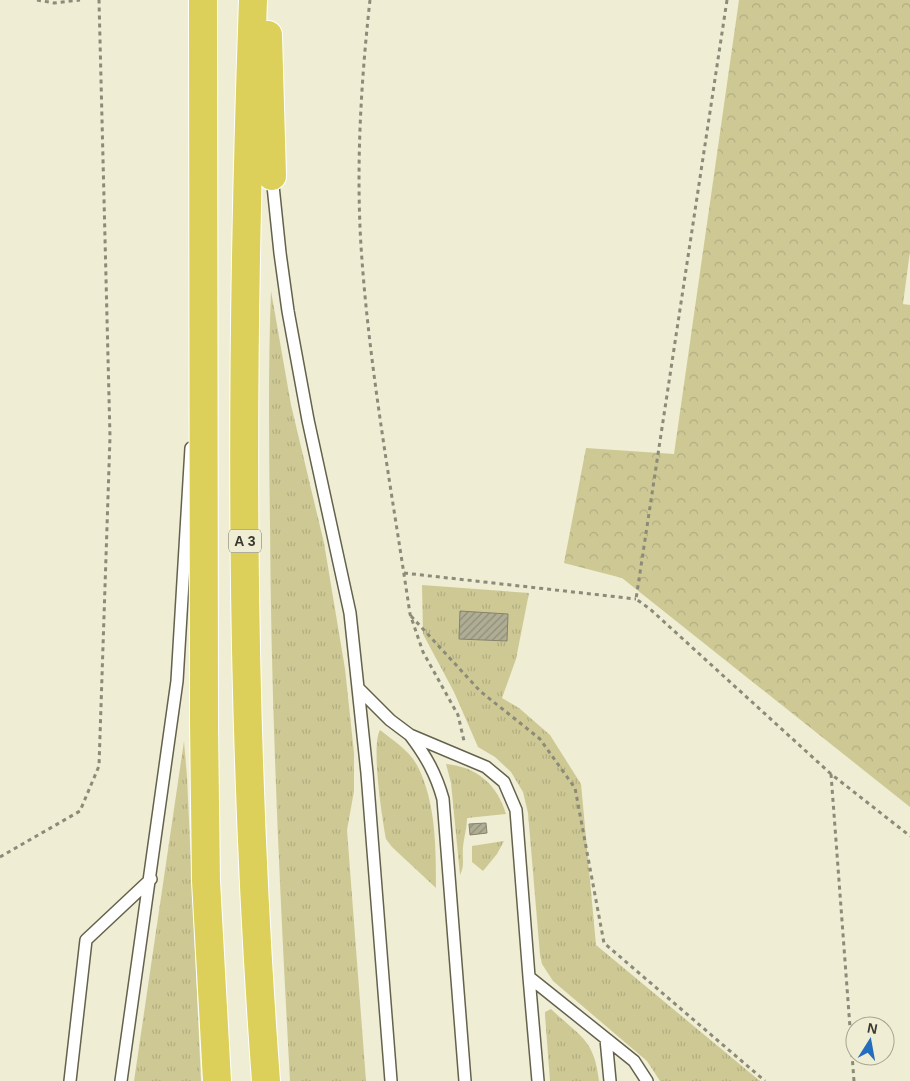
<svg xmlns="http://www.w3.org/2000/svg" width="910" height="1081" font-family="Helvetica,sans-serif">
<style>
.grass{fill:url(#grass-tufts)}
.forest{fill:url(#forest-crowns)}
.building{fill:url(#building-hatch);stroke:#85836c}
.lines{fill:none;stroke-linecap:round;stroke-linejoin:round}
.service-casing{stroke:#64624c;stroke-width:14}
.motorway-casing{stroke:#fff;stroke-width:30}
.path{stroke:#8c8a79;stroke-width:3;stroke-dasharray:4 4;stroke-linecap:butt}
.service{stroke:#fff;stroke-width:11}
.motorway{stroke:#dcd05b;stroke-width:28}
.labels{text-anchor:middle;stroke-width:4;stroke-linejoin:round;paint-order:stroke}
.shield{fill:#efedd3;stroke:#706f60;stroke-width:1}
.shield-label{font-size:14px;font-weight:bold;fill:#3a392f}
</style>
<defs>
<pattern id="grass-tufts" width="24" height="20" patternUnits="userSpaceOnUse" patternTransform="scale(1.25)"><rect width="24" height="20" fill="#cec994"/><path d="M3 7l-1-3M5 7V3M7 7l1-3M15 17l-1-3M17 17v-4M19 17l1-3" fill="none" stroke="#b2ad80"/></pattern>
<pattern id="forest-crowns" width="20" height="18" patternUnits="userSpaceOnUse" patternTransform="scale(1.25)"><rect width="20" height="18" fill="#cec994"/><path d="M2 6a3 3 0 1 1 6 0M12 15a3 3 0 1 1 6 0" fill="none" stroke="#b2ad80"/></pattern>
<pattern id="building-hatch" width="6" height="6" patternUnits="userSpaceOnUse" patternTransform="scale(1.25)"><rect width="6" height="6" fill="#afad94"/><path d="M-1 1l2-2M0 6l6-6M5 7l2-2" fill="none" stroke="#8f8e79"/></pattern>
</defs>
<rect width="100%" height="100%" fill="#efedd3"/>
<path class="grass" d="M271 291 291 405 324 543 345 669 354 753V791L347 830 366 1081H290C280 896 271 711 270 525 269 447 268 369 271 291Z
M422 585 529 593 516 659 502 698 519 708 550 735 581 784 596 945 760 1081H660L647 1061 553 981 542 964 540 955 528 813 523 792 511 772 495 757 478 747 454 692 423 634Z
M380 730C394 741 410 751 418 767 436 803 436 849 436 888L392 847 386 839C382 818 371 746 380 730Z
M184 741 187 777 201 1081H134Z
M446 764C477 767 497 784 506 814L467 818C467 828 464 837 463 847 462 858 465 865 460 875L451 783Z
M504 841 497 854 483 871 472 862V846Z
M551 1009C580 1037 594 1038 599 1081H550L545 1015V1012Z"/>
<path class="forest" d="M739 0H910V251L903 304 910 305V807L622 578 564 563 586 448 674 454Z"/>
<path class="building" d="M460 611 508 614 507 641 459 639Z
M486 823 487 833 470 835 469 824Z"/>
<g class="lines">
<defs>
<path id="service" d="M272 176 280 253 288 311 308 420 350 613 358 688 390 720 410 735 486 767 504 782 516 810 529 977 634 1061 647 1081
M358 688 367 773 391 1081
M410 735C426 756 436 774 443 799L465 1081
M529 977 538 1081
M606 1039 610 1081
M70 1081 86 940 151 879
M121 1081 177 681 191 448"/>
<path id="motorway" d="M203 0 204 724 206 881 217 1081
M253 0C240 360 239 722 266 1081
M268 35 272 176"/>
</defs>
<use href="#service" class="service-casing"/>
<use href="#motorway" class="motorway-casing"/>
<path class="path" d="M37 0 54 3 80 0
M370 0C361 81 356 165 361 246 369 369 392 492 410 614L423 652 458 715 464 741
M727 0 636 599 650 609 831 774
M404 573 636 599
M411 616 480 691 540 739 575 788 604 943 765 1081
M0 857 80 811 99 766 110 437 99 0
M854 1081 831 774 910 836"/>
<use href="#service" class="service"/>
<use href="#motorway" class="motorway"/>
</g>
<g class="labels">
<rect class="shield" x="229" y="529.5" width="32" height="23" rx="4"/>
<g class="shield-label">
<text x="245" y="546">A 3</text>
</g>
</g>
<g transform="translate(870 1041) rotate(11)"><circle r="24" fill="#efedd3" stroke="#a7a591"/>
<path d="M0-4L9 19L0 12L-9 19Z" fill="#226dbd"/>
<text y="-8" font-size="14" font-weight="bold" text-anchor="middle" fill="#3a392f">N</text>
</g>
</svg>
